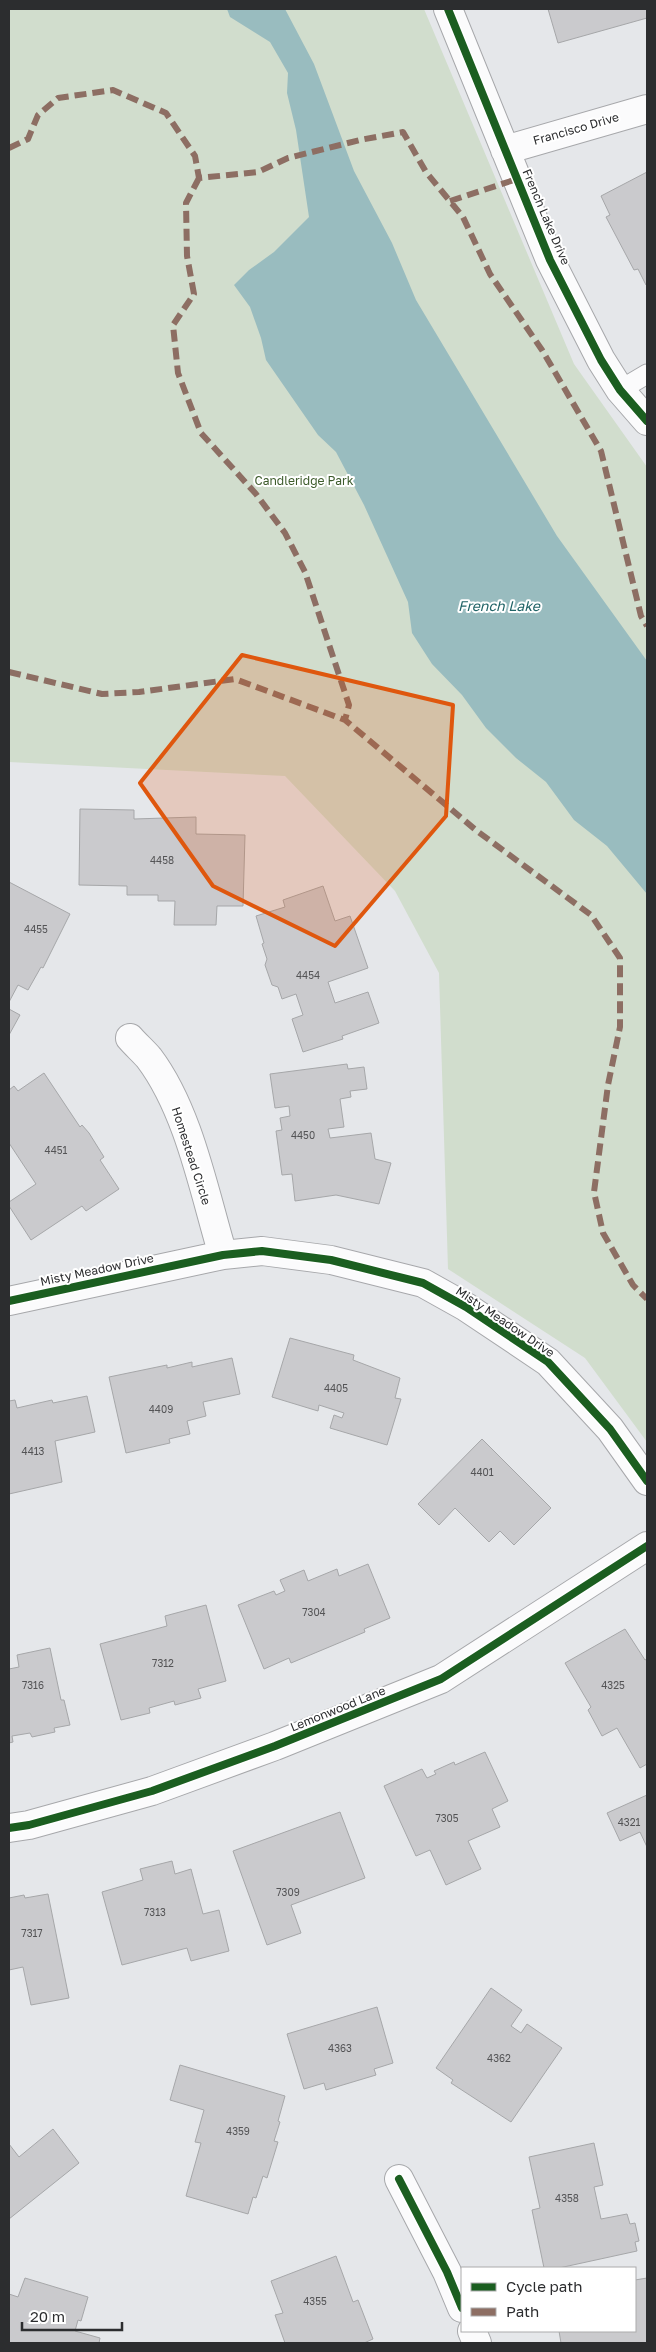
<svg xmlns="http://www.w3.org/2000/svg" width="656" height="2352" font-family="'Golos Text',sans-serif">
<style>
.green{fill:#d1ddcd}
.water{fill:#99bcbf}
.building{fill:#cacacd;stroke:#a6a7a9}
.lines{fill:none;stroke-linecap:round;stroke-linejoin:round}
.service-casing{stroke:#a7a8ab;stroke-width:21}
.minor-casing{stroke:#a7a8ab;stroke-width:30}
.service{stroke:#fbfbfc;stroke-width:19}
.minor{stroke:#fbfbfc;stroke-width:28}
.quiet{stroke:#8d6e63;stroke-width:6;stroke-dasharray:12 6;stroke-linecap:butt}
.cycleway-casing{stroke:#fff;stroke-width:11}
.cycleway{stroke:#1b5e20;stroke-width:8}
.marked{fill:#df570e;fill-opacity:0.2;stroke:#df570e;stroke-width:4;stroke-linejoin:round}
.labels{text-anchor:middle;stroke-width:4;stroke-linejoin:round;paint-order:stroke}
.number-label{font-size:10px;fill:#545456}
.street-label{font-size:12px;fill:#2c2d2f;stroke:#fff}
.park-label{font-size:12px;fill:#3d5b2b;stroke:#fff}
.water-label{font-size:14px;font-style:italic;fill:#206366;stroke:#fff}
</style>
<rect width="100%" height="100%" fill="#e5e7ea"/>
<path class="green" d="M9 9H424L574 364 647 467V1442L585 1358 448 1269 439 973 395 891 285 776 9 762Z"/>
<path class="water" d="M227 9H285L314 64 354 171 392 243 416 300 557 536 647 661V894L607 846 574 820 546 782 516 758 486 728 462 695 432 664 412 633 408 602 364 505 336 452 318 435 266 360 261 338 250 307 234 285 249 270 274 252 309 217 296 130 287 93 288 73 270 42 230 17Z"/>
<path class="building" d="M548 9H647V18L558 43Z
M647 172V284L646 285 638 269 634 270 606 217 610 215 601 196Z
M80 809 134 810V819L196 817V834L245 835 243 906H217L216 925H174L175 901H158V895H127V886L79 885Z
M9 882 70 914 43 968 41 967 28 990 18 985 9 1002Z
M323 886 335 921 350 916 368 968 328 982 335 1003 368 992 379 1023 342 1036 343 1039 303 1052 292 1019 303 1015 296 994 282 999 278 987 272 985 265 965 267 959 262 944 264 943 256 916 285 907 283 900Z
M9 1009 20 1015 9 1035Z
M347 1064 348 1069 364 1067 367 1089 350 1091 351 1097 340 1099 344 1127 328 1129 330 1138 371 1133 375 1159 391 1163 379 1204 336 1195 295 1201 292 1174 282 1175 276 1131 282 1130 280 1118 290 1116 289 1106 275 1108 270 1074Z
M44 1073 80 1127 82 1125 89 1133 104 1157 100 1160 119 1189 86 1211 82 1206 31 1240 9 1206V1202L36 1184 9 1143V1090L14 1086 18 1091Z
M290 1338 354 1355 353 1360 400 1378 395 1398 401 1399 387 1445 330 1428 334 1415 342 1418 344 1413 319 1405 318 1411 272 1397Z
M232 1358 240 1394 203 1402 206 1416 187 1421 190 1434 169 1439 170 1443 126 1453 109 1377 167 1365V1368L192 1362V1367Z
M87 1396 95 1432 55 1441 62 1482 9 1494V1401L15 1400 17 1408 52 1400 53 1403Z
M482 1439 551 1508 514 1545 500 1531 489 1542 455 1508 439 1525 418 1504Z
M368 1564 390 1618 364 1629 365 1632 291 1663 289 1658 264 1669 238 1605 274 1591 276 1595 285 1591 280 1580 304 1570 308 1581 337 1569 339 1576Z
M206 1605 226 1681 198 1689 201 1698 175 1705 174 1701 149 1708 150 1713 121 1720 100 1644 167 1626 165 1616Z
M625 1629 645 1660 647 1659V1764L640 1768 617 1728 602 1736 588 1710 591 1707 565 1663Z
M50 1648 61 1700H64L70 1725 54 1728 55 1732 32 1737 30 1733 12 1736 13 1742 9 1743V1669L19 1667 17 1655Z
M485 1752 508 1801 492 1809 500 1827 468 1841 481 1869 446 1885 430 1850 416 1856 384 1786 422 1769 427 1778 436 1774 434 1771 454 1762 455 1765Z
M647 1795V1847L640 1832 620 1841 607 1813Z
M340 1812 365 1878 291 1905 301 1933 267 1945 233 1851Z
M172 1861 175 1874 191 1869 203 1914 219 1910 229 1951 191 1961 187 1948 122 1965 102 1892 143 1880 140 1869Z
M48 1894 69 1998 31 2005 23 1967 9 1970V1898L24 1895 25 1898Z
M491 1988 522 2010 511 2026 521 2033 527 2024 562 2048 511 2122 451 2083 453 2080 436 2068Z
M377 2007 393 2063 374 2069 376 2075 326 2090 324 2083 304 2089 287 2034Z
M180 2065 285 2096 278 2121 280 2122 274 2141 278 2142 267 2178 263 2176 256 2198 253 2197 248 2214 186 2196 201 2143 195 2142 204 2110 170 2100Z
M53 2129 79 2163 9 2219V2144L19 2157Z
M594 2143 603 2185 594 2187 601 2219 627 2214 630 2224 635 2223 639 2241 635 2242 637 2251 559 2268H544L532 2210 540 2208 529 2157Z
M336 2256 353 2302 358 2300 373 2339 364 2343H285L275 2315 283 2313 271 2281Z
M25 2278 88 2297 81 2321 78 2320 75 2331 100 2338 99 2343H9V2294L18 2297Z
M647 2278V2343H561L559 2331H635V2280Z"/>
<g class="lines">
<defs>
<path id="service" d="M620 390 647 374"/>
<path id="minor" d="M448 9 550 260 601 360 620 390 647 421
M505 150 647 109
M130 1038C136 1045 143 1051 149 1058 189 1111 204 1192 223 1255
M9 1301 223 1255 262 1251 331 1260 423 1283 466 1307 548 1362 610 1429 647 1481
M9 1828 29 1825 152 1791 275 1746 441 1679 647 1546
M399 2179 447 2272 462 2308
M472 2331 477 2343"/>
</defs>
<use href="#service" class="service-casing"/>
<use href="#minor" class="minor-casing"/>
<use href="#service" class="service"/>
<use href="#minor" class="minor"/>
<path class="quiet" d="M9 148 28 139 38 115 58 98 113 90 166 113 195 156 199 178 258 172 288 158 360 140 403 132 426 172 463 217 490 274 542 350 601 451 641 616 647 626
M199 178 186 203 187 256 194 294 173 325 178 373 201 433 256 494 285 533 305 572 349 705 345 720
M450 201 517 179
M9 672 102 694 139 692 235 679 345 720 477 831 591 915 620 958V1027L608 1085 594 1192 603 1233 633 1285 647 1299"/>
<defs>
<path id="cycleway" d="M448 9 550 260 601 360 620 390 647 421
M9 1301 223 1255 262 1251 331 1260 423 1283 466 1307 548 1362 610 1429 647 1481
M9 1828 29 1825 152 1791 275 1746 441 1679 647 1546
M399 2179 447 2272 462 2308"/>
</defs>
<use href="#cycleway" class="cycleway-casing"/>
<use href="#cycleway" class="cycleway"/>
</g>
<path class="marked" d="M242 655 453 705 446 816 335 946 213 886 140 783Z"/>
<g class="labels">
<g class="number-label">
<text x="162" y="864">4458</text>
<text x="36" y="933">4455</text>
<text x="308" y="979">4454</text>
<text x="303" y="1139">4450</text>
<text x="56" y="1154">4451</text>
<text x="336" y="1392">4405</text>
<text x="161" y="1413">4409</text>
<text x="33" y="1455">4413</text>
<text x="482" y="1476">4401</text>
<text x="314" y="1616">7304</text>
<text x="163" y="1667">7312</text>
<text x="33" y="1689">7316</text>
<text x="613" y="1689">4325</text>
<text x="447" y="1822">7305</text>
<text x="629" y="1826">4321</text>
<text x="288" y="1896">7309</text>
<text x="155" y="1916">7313</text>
<text x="32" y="1937">7317</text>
<text x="340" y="2052">4363</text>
<text x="499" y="2062">4362</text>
<text x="238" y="2135">4359</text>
<text x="567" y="2202">4358</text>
<text x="315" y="2305">4355</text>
</g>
<g class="street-label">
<text transform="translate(576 129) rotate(-16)" y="4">Francisco Drive</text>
<text transform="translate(546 217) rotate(67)" y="4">French Lake Drive</text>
<text transform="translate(191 1156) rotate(72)" y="4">Homestead Circle</text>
<text transform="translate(97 1270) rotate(-12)" y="4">Misty Meadow Drive</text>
<text transform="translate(505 1322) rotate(34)" y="4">Misty Meadow Drive</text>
<text transform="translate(338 1709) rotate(-22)" y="4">Lemonwood Lane</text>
</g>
<g class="park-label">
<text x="304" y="485">Candleridge Park</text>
</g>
<g class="water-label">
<text x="499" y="611">French Lake</text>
</g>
</g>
<rect width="656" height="2352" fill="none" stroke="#2c2d2f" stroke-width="20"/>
<rect x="461" y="2267" width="175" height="65" fill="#ffffff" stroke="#ababac"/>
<rect x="471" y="2283" width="25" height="8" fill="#1b5e20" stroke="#ababac"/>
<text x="506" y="2292" font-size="15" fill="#2c2d2f">Cycle path</text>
<rect x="471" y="2308" width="25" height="8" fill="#8d6e63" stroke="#ababac"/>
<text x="506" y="2317" font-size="15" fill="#2c2d2f">Path</text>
<path d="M22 2322v8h100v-8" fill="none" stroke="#2c2d2f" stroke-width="2.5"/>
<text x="30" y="2322" font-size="15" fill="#2c2d2f" stroke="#ffffff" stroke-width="4" paint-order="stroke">20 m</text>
</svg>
